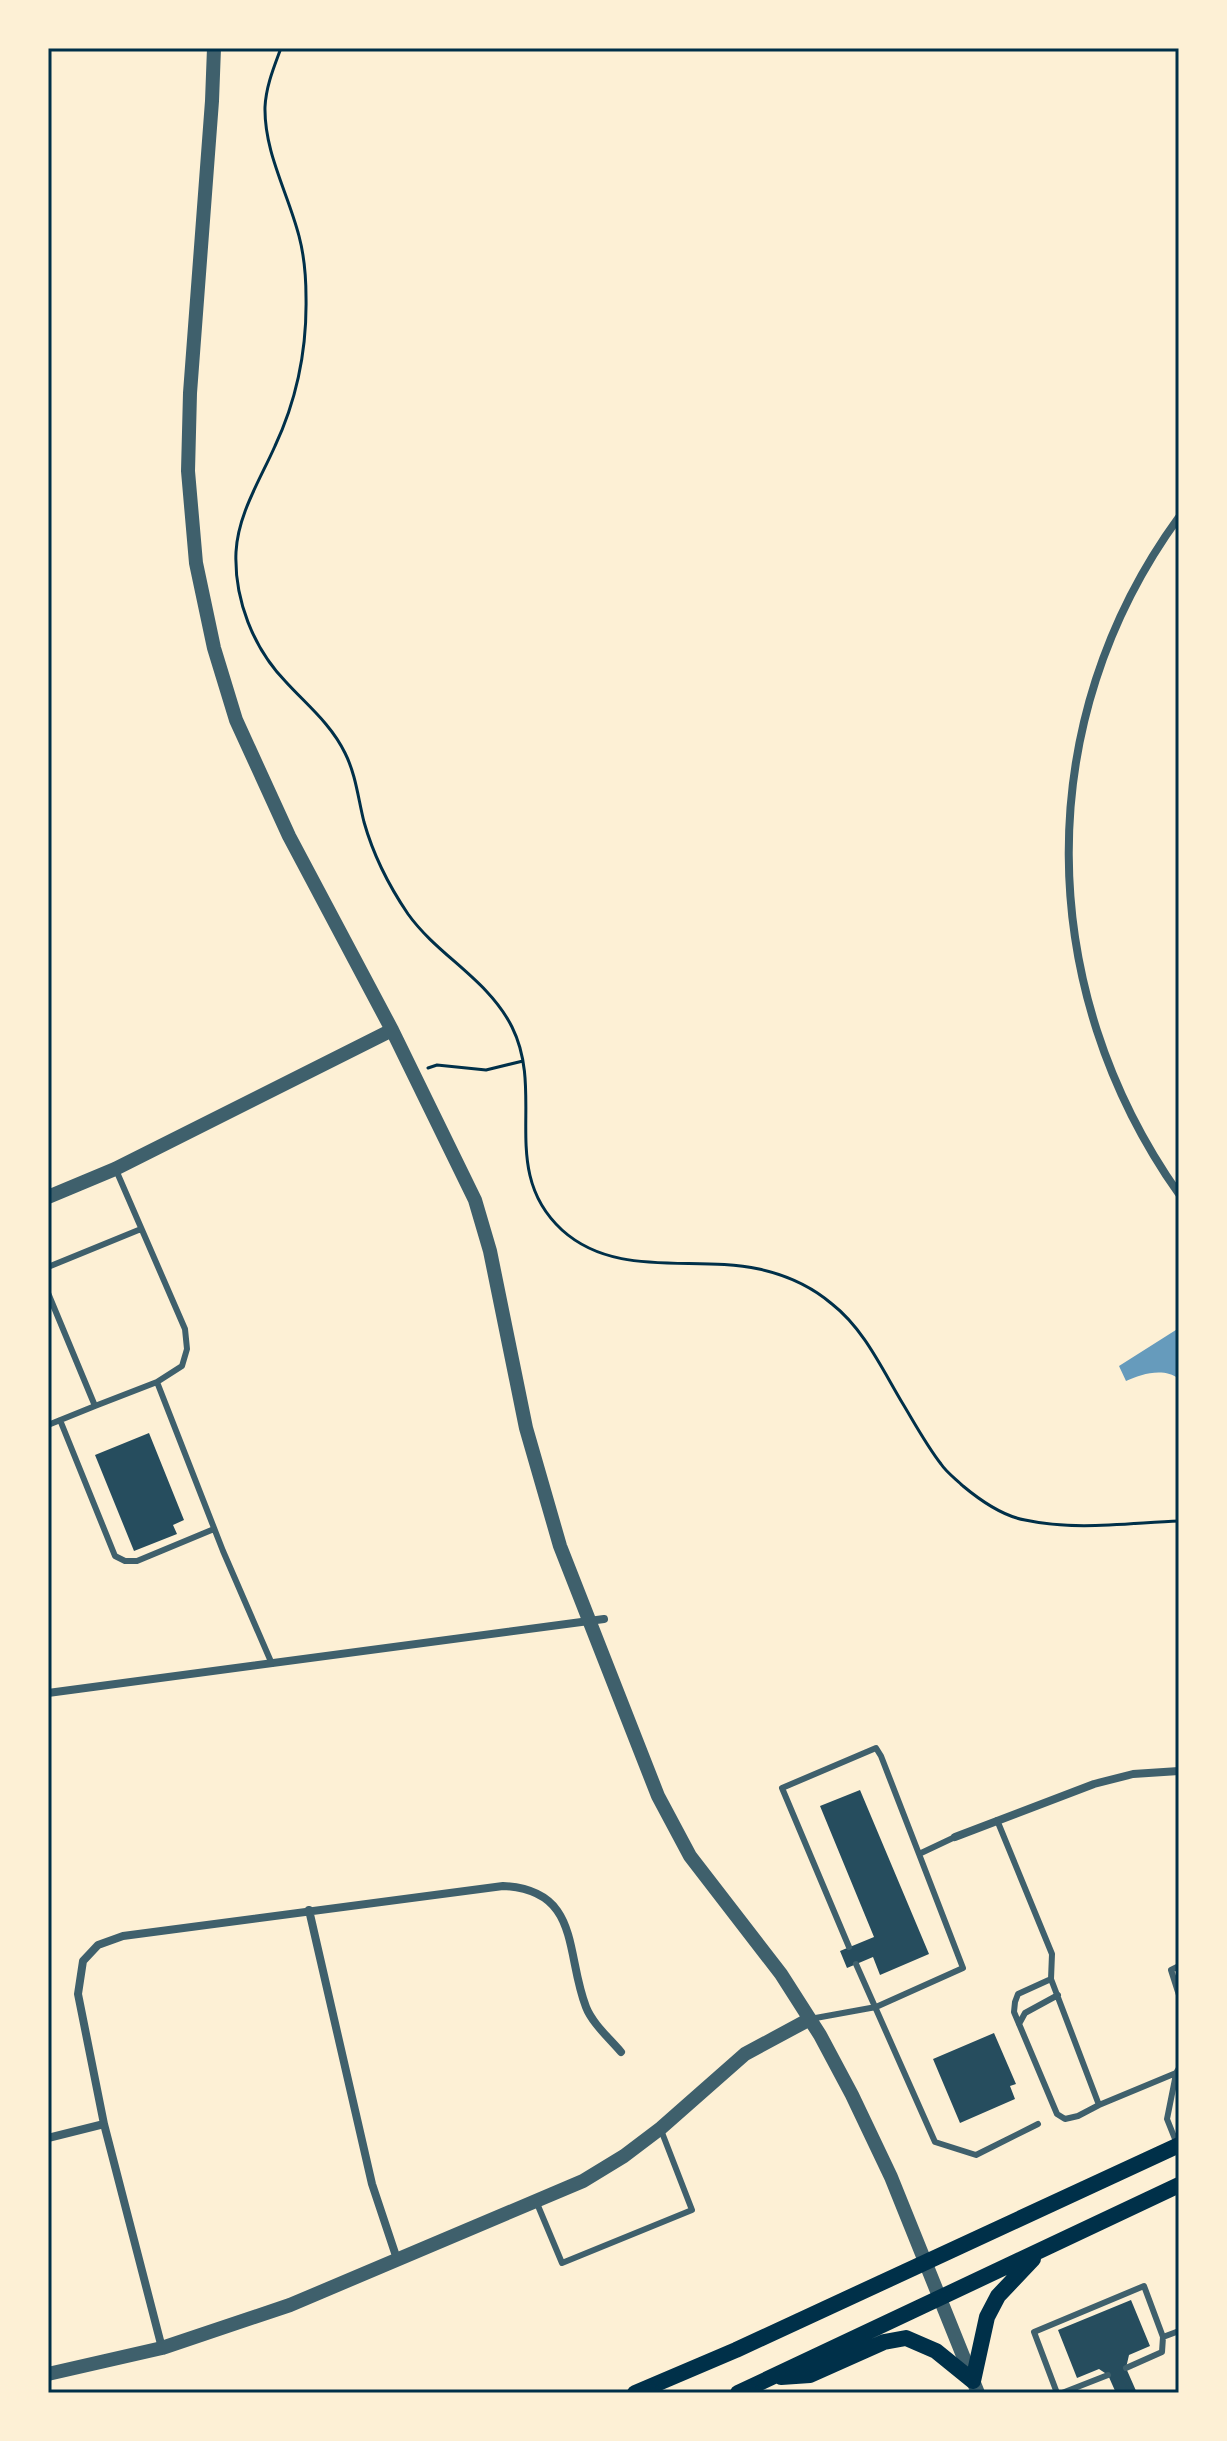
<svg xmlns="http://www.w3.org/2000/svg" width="1227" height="2441" font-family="'Space Grotesk',sans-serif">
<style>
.water{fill:#669bbc}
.building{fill:#264d5e}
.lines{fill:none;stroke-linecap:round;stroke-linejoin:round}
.path{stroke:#003049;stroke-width:3}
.service{stroke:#3f606c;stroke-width:6}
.minor{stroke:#3f606c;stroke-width:8}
.tertiary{stroke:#3f606c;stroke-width:14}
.secondary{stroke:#003049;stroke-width:16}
.neatline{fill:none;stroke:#003049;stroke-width:3}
</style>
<rect width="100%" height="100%" fill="#fdf0d5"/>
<path class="water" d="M1179 1328V1379C1164 1367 1141 1374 1126 1381L1119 1366Z"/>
<path class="building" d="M149 1433 184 1520 173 1525 177 1534 134 1551 95 1455Z
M860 1790 929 1954 880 1975 873 1957 847 1968 840 1951 874 1937 820 1806Z
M994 2033 1016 2084 1010 2086 1015 2099 960 2123 933 2059Z
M1131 2300 1150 2346 1129 2355 1126 2368 1137 2393H1116L1108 2375 1099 2369 1077 2378 1058 2330Z"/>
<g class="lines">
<path class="path" d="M281 48C274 67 266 86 265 107 264 152 288 193 299 236 304 255 306 276 306 297 307 348 297 399 275 446 260 480 238 514 236 552 234 599 253 648 286 682 307 705 331 724 345 753 356 775 358 798 364 822 373 854 389 886 408 914 438 956 488 979 512 1027 546 1095 498 1171 562 1230 616 1279 693 1255 759 1269 786 1275 811 1286 832 1304 864 1329 882 1369 903 1404 915 1424 927 1446 941 1464 947 1473 956 1479 963 1486 981 1501 1002 1516 1025 1520 1075 1531 1129 1523 1179 1521
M428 1068 437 1065 486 1070 523 1061"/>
<path class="service" d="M116 1170 185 1329 187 1349 182 1366 157 1382 223 1551 272 1664
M48 1267 141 1229
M48 1293 95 1406 157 1382
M60 1420 115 1556 125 1561H137L214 1529
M48 1425 95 1406
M997 1820 1052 1954 1051 1979 1099 2105 1176 2073 1179 2068
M849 1947 782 1788 876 1748 881 1756 919 1854 955 1837
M856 1964 935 2142 976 2155 1038 2124
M1179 1966 1171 1970 1179 1995
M1051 1979 1018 1994 1015 2002 1014 2012 1057 2114 1065 2119 1078 2116 1099 2105
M810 2019 876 2007 963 1968 919 1854
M1019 2024 1025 2013 1058 1995
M1176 2074 1167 2119 1177 2144
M536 2201 562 2263 692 2210 661 2130
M1126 2368 1162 2352 1163 2337
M920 2393H930
M1057 2393 1034 2332 1144 2286 1163 2337 1179 2331
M1062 2393 1108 2375"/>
<path class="minor" d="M1179 517C1030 721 1034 989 1179 1194
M48 1693 604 1619
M955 1837 1094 1784 1133 1774 1179 1771
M309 1910 372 2184 397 2259
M48 2138 104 2124
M162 2348 104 2124 78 1994 83 1961 98 1945 123 1936 503 1886C581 1890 565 1953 586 2007 592 2023 610 2039 621 2052"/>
<path class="tertiary" d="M214 48 212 101 190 393 188 471 196 563 214 648 236 720 289 836 392 1030 475 1200 490 1251 526 1428 560 1546 658 1796 690 1856 781 1974 820 2035 852 2095 891 2177 978 2393
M48 1197 115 1169 392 1030
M48 2374 162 2348 290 2305 583 2181 624 2156 661 2128 745 2054 810 2019"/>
<path class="secondary" d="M781 2377 810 2375 884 2342 906 2338 936 2351 973 2381 987 2317 998 2296 1033 2259
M635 2393 736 2350 1179 2145
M738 2393 1179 2185"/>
</g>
<rect width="1227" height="2441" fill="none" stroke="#fdf0d5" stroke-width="100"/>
<rect x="50" y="50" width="1127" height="2341" class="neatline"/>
</svg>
